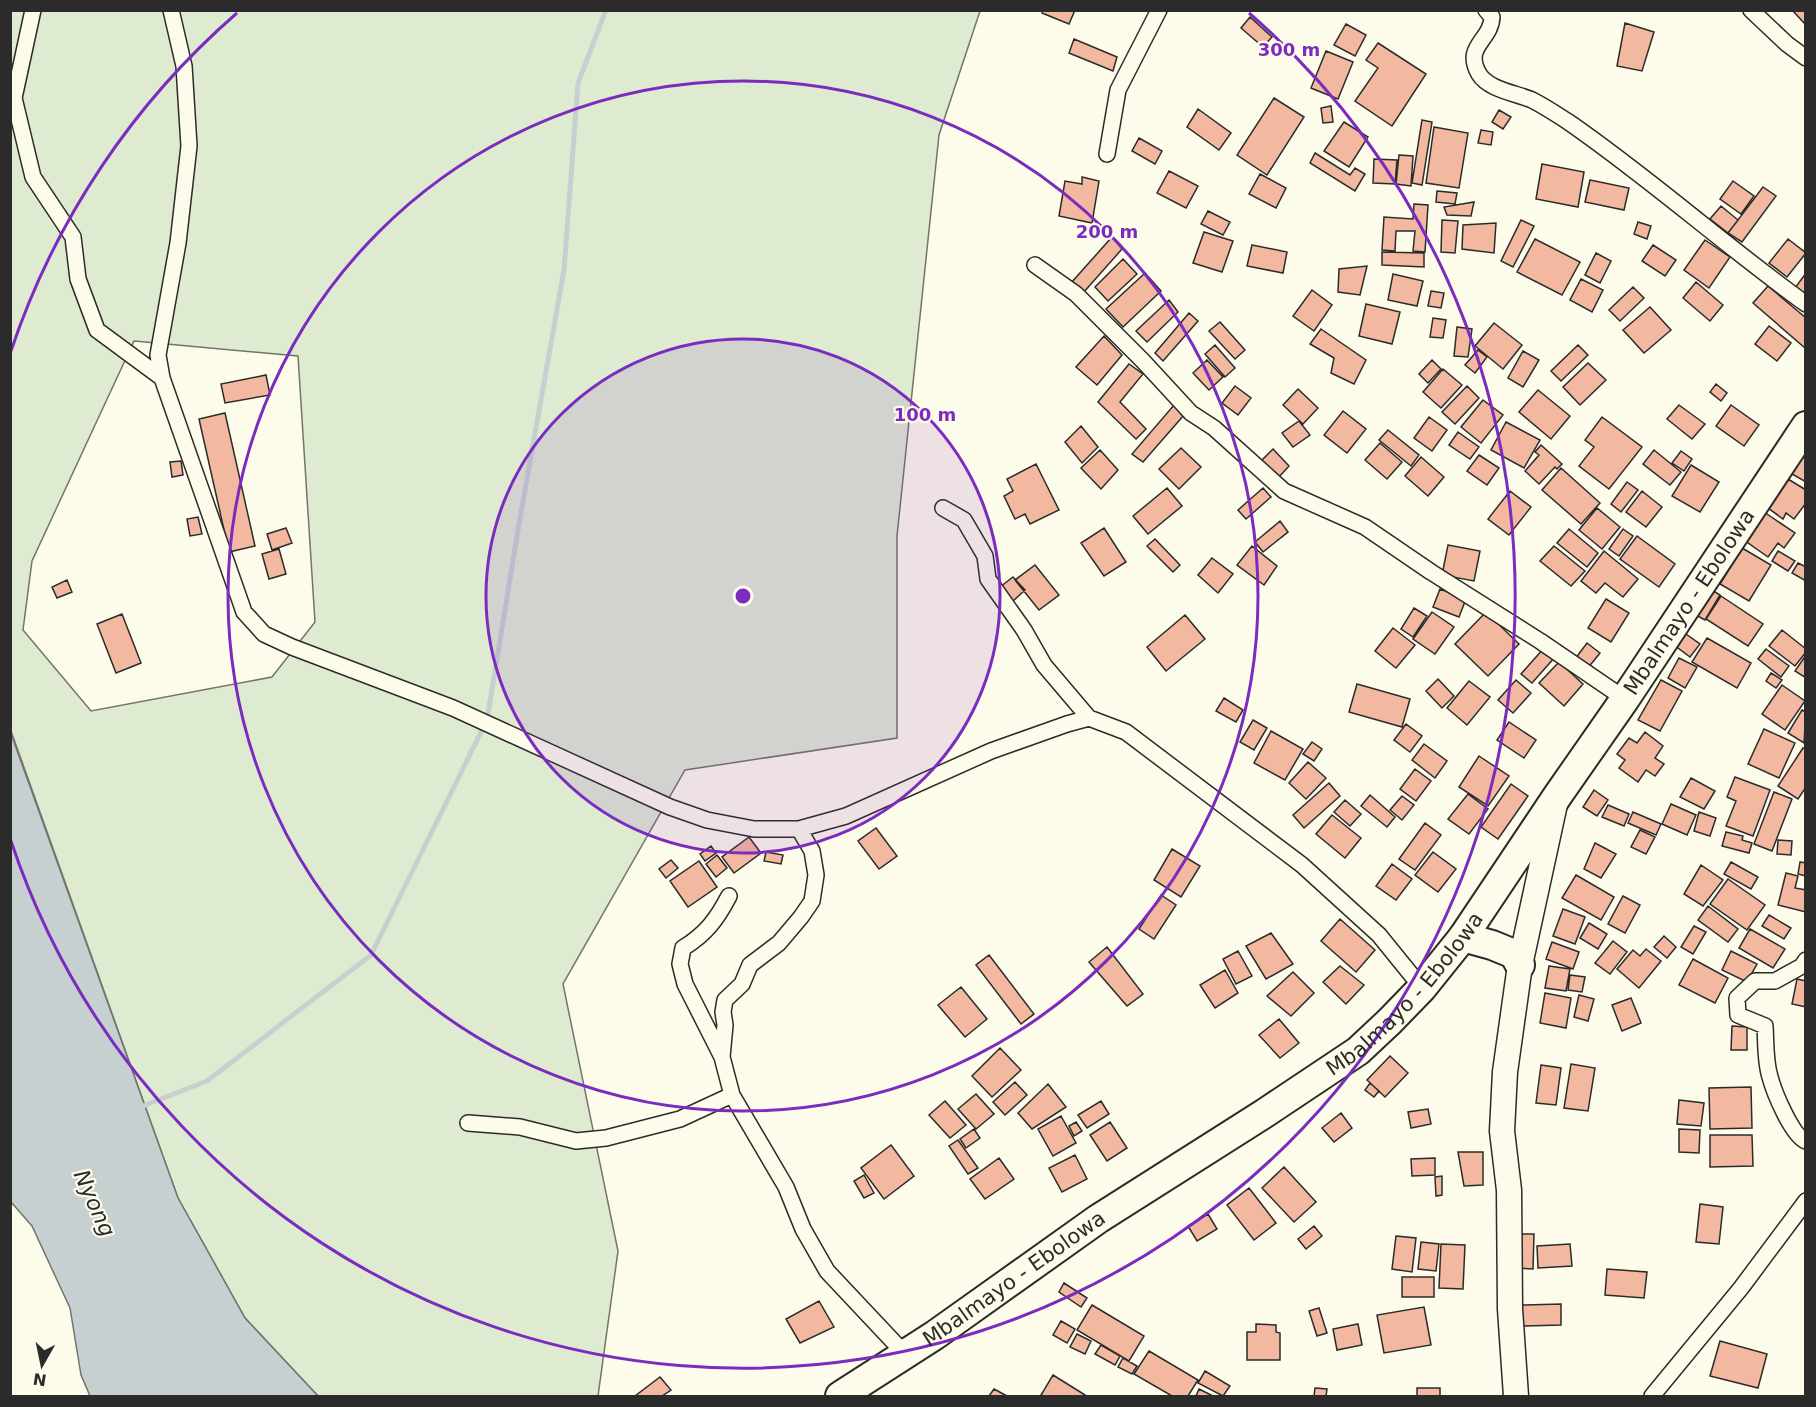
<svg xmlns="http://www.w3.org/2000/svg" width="1816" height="1407" font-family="'DejaVu Sans',sans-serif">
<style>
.green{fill:#deebd1;stroke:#74746e;stroke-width:1.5;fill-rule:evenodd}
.water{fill:#c7d0d0;stroke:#74746e;stroke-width:1.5}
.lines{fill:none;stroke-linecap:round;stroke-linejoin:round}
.stream{stroke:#c7d0d0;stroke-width:5}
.building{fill:#f2b8a0;stroke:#2b2b2b;stroke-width:1.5}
.street-casing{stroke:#2b2b2b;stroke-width:18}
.primary-casing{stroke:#2b2b2b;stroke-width:27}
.highway-casing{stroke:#2b2b2b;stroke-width:32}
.street{stroke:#fdfbea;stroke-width:15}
.primary{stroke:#fdfbea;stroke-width:24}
.highway{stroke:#fdfbea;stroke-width:28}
.ring{fill:none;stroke:#7b2cbf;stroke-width:3}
.labels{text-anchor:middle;stroke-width:4.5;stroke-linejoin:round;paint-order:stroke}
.street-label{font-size:21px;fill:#2b2b2b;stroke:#fdfbea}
.water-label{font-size:22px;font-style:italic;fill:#2b2b2b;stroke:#fdfbea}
.centre{fill:#7b2cbf;stroke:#fdfbea;stroke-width:3}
.ring-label{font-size:18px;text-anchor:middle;font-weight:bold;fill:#7b2cbf;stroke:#fdfbea;stroke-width:4.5;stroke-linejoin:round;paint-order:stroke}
</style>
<rect width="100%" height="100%" fill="#fdfbea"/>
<path class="green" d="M11 11H980L939 135 897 536V738L685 770 563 984 618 1251 598 1396H318L245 1318 178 1198 11 731ZM134 341 298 356 315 622 272 677 91 711 23 630 32 561Z"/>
<path class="water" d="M10 731 178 1198 245 1318 318 1396H90L81 1375 70 1308 32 1226 11 1202Z"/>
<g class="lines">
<path class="stream" d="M138 1108 207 1081 371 955 487 720 519 524 564 270 578 83 606 10"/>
</g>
<path class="building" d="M1043 10H1075L1069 24 1042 13Z
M1792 10H1806V25Z
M1250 17 1272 37 1263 47 1241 28Z
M1625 23 1654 32 1642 71 1617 66Z
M1346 24 1366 35 1355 56 1334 45Z
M1074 39 1117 57 1113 71 1069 53Z
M1378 43 1426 74 1392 126 1355 101 1378 68 1366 60Z
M1326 51 1353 62 1338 99 1311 88Z
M1274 98 1304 117 1267 175 1237 155Z
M1331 106 1333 122 1323 123 1321 108Z
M1198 109 1231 133 1219 150 1187 127Z
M1499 110 1511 117 1503 129 1492 122Z
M1422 120 1432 122 1422 185 1412 183Z
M1344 122 1368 137 1349 167 1324 151Z
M1434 127 1468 133 1459 188 1426 183Z
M1481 130 1493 132 1491 145 1478 143Z
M1139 138 1162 151 1155 164 1132 151Z
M1315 153 1350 175 1355 168 1365 174 1355 191 1310 163Z
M1399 155 1413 156 1411 186 1396 184Z
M1374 159 1397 160 1395 184 1373 183Z
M1542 164 1584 172 1578 207 1536 199Z
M1169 171 1198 186 1186 208 1157 193Z
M1260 174 1286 188 1276 208 1249 194Z
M1082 177 1099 181 1092 223 1059 216 1065 181 1082 184Z
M1590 180 1629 188 1624 210 1585 202Z
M1733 181 1754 196 1741 214 1720 199Z
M1763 187 1776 196 1742 242 1728 233Z
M1437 191 1457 193 1455 204 1436 202Z
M1474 202 1471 216 1447 215 1444 207Z
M1414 204 1428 205 1425 252 1413 251 1415 231H1396L1395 251 1382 250 1384 217 1413 219Z
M1721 206 1738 220 1728 233 1710 219Z
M1208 211 1230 222 1223 235 1201 224Z
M1442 220 1458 221 1455 253 1441 252Z
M1521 220 1534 226 1513 267 1501 261Z
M1638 222 1651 226 1647 239 1634 234Z
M1496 223 1494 253 1462 249 1463 225Z
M1204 232 1233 241 1222 272 1193 263Z
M1112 237 1122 249 1083 293 1071 283Z
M1535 239 1580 262 1562 295 1517 272Z
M1788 239 1806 253 1787 277 1769 263Z
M1705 240 1730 257 1709 288 1684 270Z
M1252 245 1287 252 1283 273 1247 266Z
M1653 245 1676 260 1665 276 1642 261Z
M1382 252 1424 253V267L1382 265Z
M1596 253 1611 261 1600 283 1585 275Z
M1123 259 1137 274 1108 301 1095 287Z
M1367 266 1360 295 1338 292 1339 269Z
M1145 273 1161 291 1123 327 1106 309Z
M1806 273V295L1795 288Z
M1393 274 1423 281 1417 306 1388 300Z
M1581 279 1603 290 1592 312 1570 300Z
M1696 282 1723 305 1710 321 1683 298Z
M1768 286 1806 318 1805 348 1753 303Z
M1633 287 1644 298 1620 321 1609 310Z
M1312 290 1332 305 1314 331 1293 316Z
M1431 291 1444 293 1441 308 1428 306Z
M1169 300 1178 312 1147 342 1136 331Z
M1366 304 1400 312 1392 344 1359 336Z
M1650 307 1671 330 1644 353 1623 330Z
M1189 313 1198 321 1163 361 1155 353Z
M1433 318 1446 320 1443 338 1430 337Z
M1220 322 1245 350 1235 359 1209 331Z
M1494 323 1522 345 1503 369 1475 346Z
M1769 326 1791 343 1777 361 1755 344Z
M1457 327 1472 329 1468 357 1454 356Z
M1321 329 1366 360 1354 384 1331 373 1334 358 1310 344Z
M1104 336 1122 355 1097 385 1076 367Z
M1215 345 1235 368 1225 377 1205 354Z
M1578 345 1588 355 1561 381 1551 371Z
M1478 350 1487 357 1475 373 1465 365Z
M1523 351 1539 360 1523 387 1508 378Z
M1207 360 1223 377 1209 390 1193 373Z
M1432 360 1441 369 1428 383 1419 374Z
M1588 363 1606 380 1580 405 1563 387Z
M1129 364 1143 374 1120 402 1146 429 1136 439 1098 402Z
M1443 369 1462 385 1441 408 1423 392Z
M266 375 270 395 225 403 221 384Z
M1716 384 1727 393 1721 401 1710 392Z
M1235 386 1251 398 1238 415 1222 403Z
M1467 386 1479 398 1455 424 1442 412Z
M1298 389 1318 408 1303 424 1283 405Z
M1538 390 1570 416 1551 439 1519 412Z
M1483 400 1503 415 1481 443 1461 427Z
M1174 405 1184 415 1143 462 1132 454Z
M1679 405 1705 424 1692 439 1667 419Z
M1731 405 1759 425 1744 446 1716 426Z
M1343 411 1366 429 1347 453 1324 435Z
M225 413 255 546 229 552 199 419Z
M1429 417 1447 430 1432 451 1414 438Z
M1602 417 1642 447 1609 489 1579 466 1594 447 1585 440Z
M1299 421 1310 435 1293 447 1282 433Z
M1506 422 1540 440 1524 468 1491 450Z
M1081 426 1098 447 1082 463 1065 442Z
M1388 430 1419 455 1411 466 1379 440Z
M1458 432 1479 447 1470 459 1449 445Z
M1806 436V482L1785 470Z
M1380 443 1402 462 1387 479 1365 460Z
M1541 445 1562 464 1557 469 1555 467 1539 484 1525 471 1539 455 1535 452Z
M1181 448 1201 467 1179 489 1159 469Z
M1273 449 1289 466 1278 478 1261 461Z
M1100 450 1118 470 1101 489 1081 468Z
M1654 450 1681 472 1670 485 1643 464Z
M1681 451 1692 459 1684 471 1672 463Z
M1479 455 1499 468 1487 485 1467 471Z
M1421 457 1444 477 1428 496 1405 476Z
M181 461 183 475 172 477 170 462Z
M1036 464 1059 510 1030 524 1025 514 1015 519 1004 496 1013 491 1007 479Z
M1691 465 1719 482 1700 512 1672 496Z
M1561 468 1600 503 1581 524 1542 490Z
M1788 479 1806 490V503L1794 519 1786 513 1783 519 1768 508Z
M1627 482 1638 490 1621 512 1611 504Z
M1167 488 1182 506 1148 534 1133 516Z
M1263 488 1271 497 1246 519 1238 510Z
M1510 491 1531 507 1509 535 1488 519Z
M1642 491 1662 507 1646 527 1626 512Z
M1597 508 1620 527 1602 549 1579 530Z
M1764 512 1795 533 1784 548 1778 543 1768 557 1744 540Z
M198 517 202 534 190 536 187 519Z
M1280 521 1288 532 1263 552 1255 542Z
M286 528 292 543 272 550 267 534Z
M1104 528 1126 562 1104 576 1081 543Z
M1569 529 1598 553 1587 567 1557 543Z
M1623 529 1633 536 1619 556 1609 549Z
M1637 536 1675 564 1659 587 1620 559Z
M1155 539 1180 565 1173 572 1147 546Z
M1448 545 1480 551 1474 581 1442 575Z
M1252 546 1277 566 1264 585 1237 565Z
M1554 546 1585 571 1571 586 1540 561Z
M1742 548 1771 565 1749 601 1720 584Z
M279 549 286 574 269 579 262 554Z
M1604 551 1638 579 1623 597 1605 583 1596 593 1581 581Z
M1778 551 1795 561 1788 571 1772 561Z
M1212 558 1233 574 1218 593 1198 575Z
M1798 563 1806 567V581L1792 573Z
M1035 565 1059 595 1039 610 1015 580Z
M1013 577 1025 590 1013 601 1000 587Z
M67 580 72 592 57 598 52 587Z
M1707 587 1720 595 1705 620 1692 613Z
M1440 589 1466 599 1459 617 1433 607Z
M1721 596 1763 624 1748 646 1706 619Z
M1606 599 1629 613 1611 642 1588 628Z
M1414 608 1427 616 1413 637 1401 629Z
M1432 612 1454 627 1435 654 1413 639Z
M1486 612 1519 644 1488 676 1455 644Z
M122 614 141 663 116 673 97 624Z
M1185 615 1205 639 1166 671 1147 647Z
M1393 628 1415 645 1396 668 1375 651Z
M1782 630 1806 649V652L1795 666 1769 646Z
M1683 632 1700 644 1690 657 1674 645Z
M1707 638 1751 663 1737 688 1692 662Z
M1587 643 1600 653 1587 669 1575 659Z
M1544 648 1555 657 1532 683 1521 674Z
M1766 649 1789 666 1781 677 1758 659Z
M1806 655V678L1795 671Z
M1679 658 1697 667 1685 688 1668 678Z
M1559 662 1583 684 1564 706 1539 683Z
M1771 673 1782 680 1776 688 1766 681Z
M1438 679 1454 696 1442 708 1426 691Z
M1516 680 1531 693 1513 713 1498 700Z
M1661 680 1682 691 1660 731 1638 720Z
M1469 681 1490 697 1467 725 1447 708Z
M1357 684 1410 699 1402 727 1349 712Z
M1782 685 1805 701 1785 730 1762 714Z
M1224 698 1243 710 1236 722 1216 711Z
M1802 710 1806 712 1804 743 1788 733Z
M1253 720 1267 728 1254 750 1240 742Z
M1509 722 1536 740 1524 758 1497 740Z
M1406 724 1422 736 1410 752 1394 740Z
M1764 729 1795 743 1779 778 1748 764Z
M1271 731 1303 749 1285 780 1254 763Z
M1645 732 1663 746 1655 758 1664 764 1655 776 1646 770 1638 782 1619 768 1625 760 1617 754 1629 738 1637 743Z
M1312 742 1322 749 1314 761 1303 754Z
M1424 744 1447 761 1435 778 1412 760Z
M1803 748 1806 749V787L1798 799 1778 786Z
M1479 756 1509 776 1488 806 1459 787Z
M1308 762 1326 778 1306 799 1289 783Z
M1415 769 1431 781 1416 801 1400 789Z
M1735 777 1770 790 1753 836 1726 826 1736 801 1727 797Z
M1691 778 1715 791 1704 809 1680 797Z
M1329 783 1340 796 1304 828 1293 815Z
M1511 784 1528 796 1498 839 1481 827Z
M1594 790 1608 800 1597 816 1583 807Z
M1774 792 1792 799 1772 851 1754 844Z
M1468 794 1488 809 1469 834 1448 819Z
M1370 795 1395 817 1387 827 1361 806Z
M1402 796 1414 805 1402 820 1390 810Z
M1345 800 1361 814 1350 826 1334 812Z
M1671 804 1696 815 1687 835 1662 824Z
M1608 805 1629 814 1624 826 1602 817Z
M1633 812 1661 824 1656 835 1628 823Z
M1699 812 1716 818 1710 836 1694 831Z
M1332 815 1361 838 1345 858 1316 834Z
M1425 823 1441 835 1415 870 1399 859Z
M876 828 897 856 879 869 858 841Z
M1640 830 1655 837 1646 854 1631 847Z
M1726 832 1743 836 1742 840 1752 843 1749 853 1722 846Z
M749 837 761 853 734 873 722 857Z
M1778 840 1792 841 1791 855 1777 854Z
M1595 843 1616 854 1601 878 1584 869Z
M711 846 716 853 705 861 700 854Z
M1172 849 1200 866 1181 897 1154 880Z
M766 852 783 855 781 864 764 861Z
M1433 852 1456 869 1438 892 1415 875Z
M717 855 727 868 716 877 706 864Z
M671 860 678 868 666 878 659 869Z
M699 861 717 887 688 907 670 881Z
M1731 862 1758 877 1751 889 1724 874Z
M1800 862 1806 863V876L1798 874Z
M1392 864 1412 879 1396 900 1376 886Z
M1701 865 1723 880 1703 906 1684 894Z
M1786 873 1798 876 1795 888 1806 890V912L1778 905Z
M1576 875 1614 897 1601 920 1562 898Z
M1728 879 1765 905 1747 930 1710 904Z
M1161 895 1176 905 1154 939 1139 929Z
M1623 896 1640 905 1625 933 1608 924Z
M1708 906 1738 929 1728 942 1698 920Z
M1563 909 1585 917 1575 944 1553 936Z
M1769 915 1791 928 1784 939 1762 926Z
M1340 919 1375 950 1356 972 1321 941Z
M1589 923 1607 934 1598 949 1580 938Z
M1694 926 1706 932 1693 954 1681 947Z
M1750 929 1785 949 1773 968 1739 948Z
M1271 933 1293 964 1266 979 1246 946Z
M1664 936 1676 947 1667 958 1654 947Z
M1613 941 1627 952 1610 974 1595 963Z
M1552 942 1579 952 1573 969 1546 959Z
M1107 947 1143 994 1127 1006 1089 962Z
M1646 949 1661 961 1639 988 1617 969 1633 950 1640 956Z
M1238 951 1252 976 1236 984 1223 959Z
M1731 951 1757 964 1747 982 1722 970Z
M989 955 1034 1014 1021 1024 976 965Z
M1693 959 1728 978 1715 1003 1679 985Z
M1340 966 1364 985 1346 1004 1323 982Z
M1549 966 1570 969 1566 991 1545 988Z
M1225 970 1238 993 1215 1008 1200 985Z
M1293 972 1314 993 1291 1016 1267 996Z
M1570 975 1585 977 1582 992 1568 990Z
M1797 979 1806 981V1007L1792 1004Z
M961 987 987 1019 965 1037 938 1005Z
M1545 993 1571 998 1566 1028 1540 1023Z
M1579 995 1594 999 1588 1021 1574 1017Z
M1631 998 1641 1023 1622 1031 1612 1005Z
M1279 1019 1299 1043 1280 1058 1259 1035Z
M1732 1026 1747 1027V1050H1731Z
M1000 1048 1021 1070 992 1097 972 1076Z
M1390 1056 1408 1073 1385 1097 1367 1080Z
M1571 1064 1595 1068 1588 1111 1564 1108Z
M1541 1065 1561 1068 1556 1105 1536 1103Z
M1015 1082 1027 1095 1005 1115 993 1102Z
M1370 1083 1379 1091 1374 1097 1365 1090Z
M1048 1084 1066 1107 1032 1129 1018 1113Z
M1751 1087 1752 1128 1710 1129 1709 1088Z
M976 1094 994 1114 976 1129 958 1109Z
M1679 1100 1704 1103 1701 1126 1677 1124Z
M945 1101 966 1125 950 1138 929 1115Z
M1101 1101 1109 1114 1087 1128 1078 1115Z
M1428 1109 1431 1124 1411 1128 1408 1112Z
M1341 1113 1352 1128 1334 1142 1322 1128Z
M1061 1116 1076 1143 1053 1156 1038 1129Z
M1076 1122 1082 1131 1074 1136 1069 1126Z
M1110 1122 1127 1148 1107 1161 1090 1135Z
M974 1129 980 1138 966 1148 960 1139Z
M1679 1129 1700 1130 1699 1153 1679 1152Z
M1710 1135H1752L1753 1166 1710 1167Z
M958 1140 978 1168 968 1174 949 1146Z
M891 1145 914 1176 884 1199 861 1168Z
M1458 1152H1483V1185L1464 1186Z
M1075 1155 1087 1179 1062 1192 1049 1168Z
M999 1158 1014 1179 985 1199 970 1179Z
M1435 1158V1175L1412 1176 1411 1159Z
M1284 1167 1316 1202 1294 1222 1262 1188Z
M864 1175 874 1193 864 1198 854 1181Z
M1442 1176V1195L1436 1196 1435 1177Z
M1249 1188 1276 1223 1254 1240 1227 1205Z
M1700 1204 1723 1207 1719 1244 1696 1242Z
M1208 1214 1217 1229 1197 1241 1188 1226Z
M1314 1226 1322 1236 1306 1249 1298 1239Z
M1517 1234H1534L1533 1269 1515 1268Z
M1396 1236 1416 1238 1412 1272 1392 1269Z
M1421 1242 1439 1244 1436 1271 1418 1269Z
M1441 1244 1465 1245 1463 1289 1439 1288Z
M1570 1244 1572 1266 1538 1268 1537 1246Z
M1607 1269 1647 1272 1644 1298 1605 1295Z
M1402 1277H1434V1297H1402Z
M1064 1283 1087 1298 1081 1307 1059 1292Z
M819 1301 834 1327 800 1343 786 1319Z
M1561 1304V1325L1522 1326V1305Z
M1092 1305 1144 1336 1129 1361 1077 1330Z
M1424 1307 1431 1345 1384 1353 1377 1315Z
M1319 1308 1327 1333 1317 1336 1309 1311Z
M1061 1321 1075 1329 1067 1343 1053 1335Z
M1256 1324 1276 1325V1332L1280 1333V1360H1247V1332H1256Z
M1358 1324 1362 1345 1337 1350 1333 1329Z
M1077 1334 1091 1341 1085 1354 1070 1347Z
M1720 1341 1767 1354 1758 1388 1710 1376Z
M1101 1345 1120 1356 1115 1365 1095 1354Z
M1149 1351 1198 1380 1188 1396H1172L1134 1374Z
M1123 1358 1137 1366 1132 1374 1118 1367Z
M1205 1371 1230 1386 1223 1396 1198 1383Z
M1053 1375 1085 1395 1084 1396H1044L1041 1395Z
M660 1377 671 1390 662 1396H635Z
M1315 1388 1327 1389 1326 1396H1314Z
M1417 1388H1440V1396H1417Z
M994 1389 1007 1396H989Z
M1199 1389 1213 1396H1196Z"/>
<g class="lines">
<defs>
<path id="street" d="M33 10 14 98 33 177 73 237 78 279 97 330 162 378
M171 10 184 66 189 146 178 243 158 355 162 378 244 612 264 634 292 647 453 708 670 807 707 820 754 829H799L846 816 991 751 1067 724 1089 718 1126 732 1302 865 1379 935 1422 988
M1486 10 1492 17C1491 41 1463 46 1479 74 1489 90 1516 93 1532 100 1544 106 1556 114 1567 121 1650 178 1724 245 1806 304
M1751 10 1787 44 1806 58
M1107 154 1118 90 1159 10
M1035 265 1076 294 1143 361 1191 413 1214 428 1284 491 1365 527 1431 572 1540 641 1625 699
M943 508 964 520 985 556 988 579 1024 630 1044 665 1089 718
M799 829 812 851 816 875 812 901 801 917 779 943 750 965 742 984 725 1000 723 1012 725 1025 722 1057 732 1095 786 1187 803 1229 827 1271 905 1354
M1806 960 1802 966 1775 981H1755L1737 998 1738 1015 1765 1026C1766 1042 1765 1061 1770 1077 1774 1092 1792 1136 1806 1141
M722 1057 685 984 680 964 683 948C706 934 717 919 729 896
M468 1123 520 1127 576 1141 606 1138 680 1119 732 1095
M1652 1396 1741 1288 1806 1201"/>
<path id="primary" d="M1516 1396 1510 1309 1509 1190 1502 1131 1505 1072 1520 965 1555 804"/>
<g id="highway">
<path d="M1463 937 1492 945 1514 954 1520 965"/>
<path id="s1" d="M840 1396 935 1335 1098 1219 1265 1113 1358 1051 1390 1021 1422 988 1463 937 1558 795 1625 699 1806 426"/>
</g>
</defs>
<use href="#street" class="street-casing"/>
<use href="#primary" class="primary-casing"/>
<use href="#highway" class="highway-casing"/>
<use href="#street" class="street"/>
<use href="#primary" class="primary"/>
<use href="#highway" class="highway"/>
</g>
<circle cx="743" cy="596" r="257" fill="#7b2cbf" fill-opacity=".12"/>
<g class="ring">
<circle cx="743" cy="596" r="257"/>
<circle cx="743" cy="596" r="515"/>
<path d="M11 351A772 772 0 0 1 237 13M1249 13A772 772 0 1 1 11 841"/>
</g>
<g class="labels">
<g class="street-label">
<text dy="7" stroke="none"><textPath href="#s1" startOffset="1182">Mbalmayo - Ebolowa</textPath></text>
<text dy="7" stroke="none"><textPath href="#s1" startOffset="696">Mbalmayo - Ebolowa</textPath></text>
<text dy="7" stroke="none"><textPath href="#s1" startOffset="210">Mbalmayo - Ebolowa</textPath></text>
</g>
<g class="water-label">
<text transform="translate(95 1203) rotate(66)" y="8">Nyong</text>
</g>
</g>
<circle cx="743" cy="596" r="9" class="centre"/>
<g class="ring-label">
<text x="1289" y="56">300 m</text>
<text x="1107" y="238">200 m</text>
<text x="925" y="421">100 m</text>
</g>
<rect width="1816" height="1407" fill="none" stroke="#2b2b2b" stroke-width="24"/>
<g transform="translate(42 1365) rotate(189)" stroke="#fdfbea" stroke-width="4.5" paint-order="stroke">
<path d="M0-4.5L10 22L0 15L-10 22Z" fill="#2b2b2b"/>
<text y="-9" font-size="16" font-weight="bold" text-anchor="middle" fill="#2b2b2b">N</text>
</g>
</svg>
